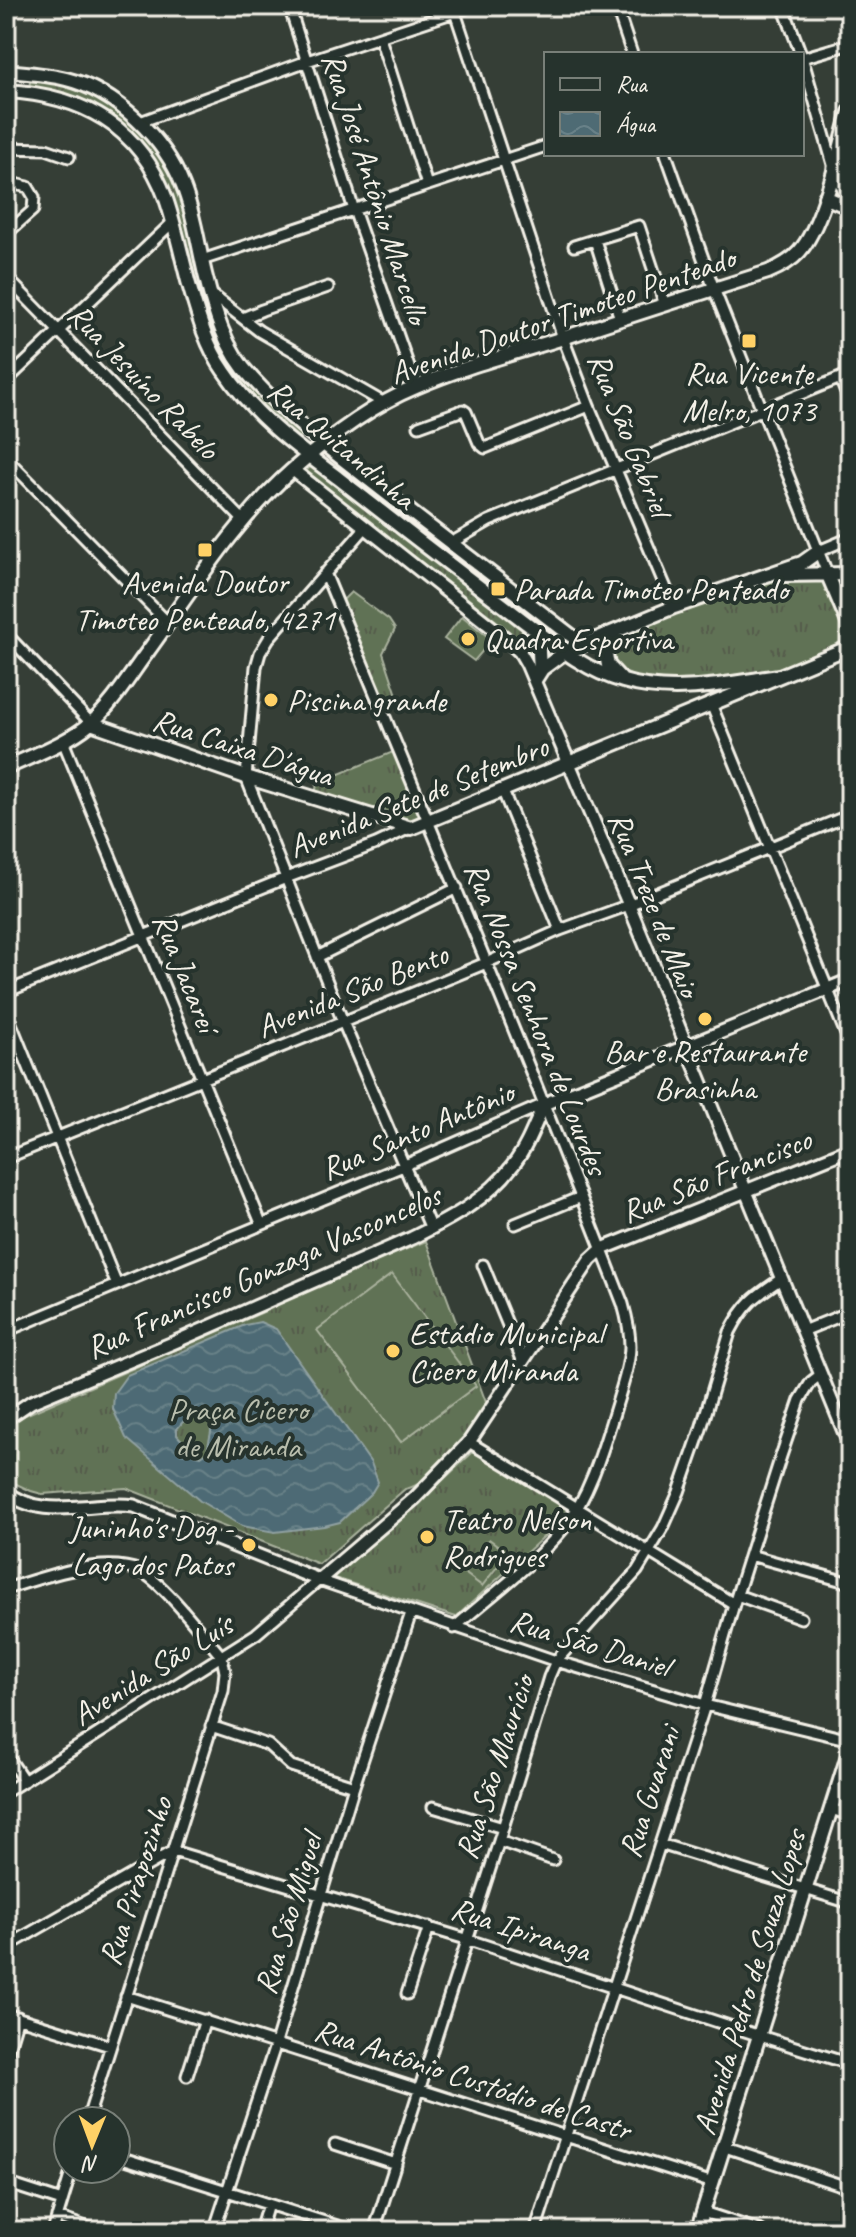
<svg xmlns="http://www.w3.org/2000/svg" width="856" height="2237" font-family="Caveat,sans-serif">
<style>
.grass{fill:url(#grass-tufts);stroke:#aab29e;stroke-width:2}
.garden{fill:#617254;stroke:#aab29e;stroke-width:2}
.water{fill:url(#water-waves);stroke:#90a1a2;stroke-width:2;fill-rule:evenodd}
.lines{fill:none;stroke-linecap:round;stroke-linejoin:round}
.river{stroke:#4e6b74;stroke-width:16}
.minor-casing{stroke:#f4f1e8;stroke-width:15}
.tertiary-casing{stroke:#f4f1e8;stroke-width:17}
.secondary-casing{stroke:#f4f1e8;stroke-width:18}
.minor{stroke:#26332d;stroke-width:9}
.tertiary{stroke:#26332d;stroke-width:11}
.secondary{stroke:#26332d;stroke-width:12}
.poi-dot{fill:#ffd166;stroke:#26332d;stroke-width:3}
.labels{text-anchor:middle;stroke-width:8;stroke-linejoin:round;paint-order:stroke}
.street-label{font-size:32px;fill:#f4f1e8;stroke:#26332d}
.poi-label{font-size:32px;fill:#f4f1e8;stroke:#26332d;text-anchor:start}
.park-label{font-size:32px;fill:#b9bead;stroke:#26332d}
</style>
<defs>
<pattern id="grass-tufts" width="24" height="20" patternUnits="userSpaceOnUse" patternTransform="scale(2)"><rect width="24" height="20" fill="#617254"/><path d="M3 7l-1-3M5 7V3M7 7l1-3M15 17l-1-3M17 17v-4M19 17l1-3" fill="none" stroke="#545b4c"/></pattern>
<pattern id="water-waves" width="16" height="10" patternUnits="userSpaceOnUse" patternTransform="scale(2)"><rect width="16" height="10" fill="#4e6b74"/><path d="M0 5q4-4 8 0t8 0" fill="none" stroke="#688188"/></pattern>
</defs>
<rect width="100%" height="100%" fill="#353e36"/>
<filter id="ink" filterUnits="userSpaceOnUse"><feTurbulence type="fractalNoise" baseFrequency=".0125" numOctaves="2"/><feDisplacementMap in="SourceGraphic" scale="16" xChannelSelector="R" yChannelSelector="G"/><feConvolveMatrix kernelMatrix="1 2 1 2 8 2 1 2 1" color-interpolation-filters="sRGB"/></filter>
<g filter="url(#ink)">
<path class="grass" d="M31 76 65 83 96 95 132 120 162 152 179 187 223 341 304 431 299 438 236 380 215 345 199 303 169 192 126 129 93 103 29 88Z
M314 462 537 633V660L302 476Z
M850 576V641L766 673 689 681 639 679 620 670 608 656 618 636 635 627 754 582 779 578Z
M351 592 389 620 395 629 383 653 398 698 382 704 340 603Z
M398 750 425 815 406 824 315 796 317 783Z
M426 1241 487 1405C469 1429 435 1484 405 1489L319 1564 126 1488 42 1494 31 1491 10 1481 6 1474V1435L16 1419 270 1309 302 1292Z
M474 1451 572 1511 456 1617 331 1577 395 1525Z"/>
<path class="garden" d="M462 616 492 640 474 661 444 639Z
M392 1274 476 1386 401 1442 317 1330Z
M489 1539 508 1553 482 1586 462 1571Z"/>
<path class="water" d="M260 1322 276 1329 371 1463 378 1482 372 1492 340 1522 324 1526 275 1532 242 1526 200 1501 126 1438 113 1409 114 1393 127 1375 245 1325ZM202 1411 210 1418 211 1432 207 1452 201 1456 194 1454 177 1435V1429C184 1419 191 1415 202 1411Z"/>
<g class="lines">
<path class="river" d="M849 2231 850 2229"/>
<defs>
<path id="minor" d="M289 6 354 210 416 387
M453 6 563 338 589 406 674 607
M616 6 632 54
M783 6 801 54
M380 38 427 185
M802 57 834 168 850 169
M802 58 850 44
M140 122 307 61 473 6
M6 148 46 149 69 157
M666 154 714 289 827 573
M6 182 28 187 34 197 33 210 6 234
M595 240 620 319
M574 246 639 226 665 305
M202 260 546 146
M6 277 244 521
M210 293 259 331 384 403
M243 318 262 310 328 287
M840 378 850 403
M6 381 172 223
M419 426 463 410 466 412 479 443 485 448 589 406
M6 458 168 623
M365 528 269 638 260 653 256 667 246 777 343 1022 431 1229
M451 543 489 521 850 374
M819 551 850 538
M325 573C426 816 528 1059 623 1304 627 1318 630 1332 630 1346 630 1364 623 1383 618 1400 605 1442 591 1495 563 1529 532 1566 490 1596 454 1628
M6 634 91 723
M711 704 850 1044
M63 741 261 1223
M502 789 560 930
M317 957 457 888
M6 992 286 878 376 844 410 828
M6 1011 116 1283
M6 1158 343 1022 486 963 560 930 626 906 850 815
M515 1224 581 1197
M483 1265 523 1362
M6 1331 403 1166 544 1104
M803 1331 850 1312
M469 1442 734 1604
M750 1555 850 1583
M6 1589C42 1577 103 1556 140 1571 162 1581 204 1636 222 1657L225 1672 223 1691 87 2121
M737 1595 801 1618
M211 1726 268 1745 291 1766 354 1786
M6 1754 24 1781
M6 1792 256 1634 319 1580 556 1661 705 1705 850 1740
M433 1807 503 1828
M831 1809 850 1815
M499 1841 553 1860
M660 1844 850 1903
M6 1947 173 1851 466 1939 760 2036 850 2064
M407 1994 429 1927
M126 1996 713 2183
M6 2014 110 2046
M6 2057 18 2017
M187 2076 205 2020
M335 2144 396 2164
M725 2147 850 2188
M116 2156 353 2231
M6 2183 62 2201
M703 2212 761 2231
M57 2217 98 2231
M53 2231 72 2169
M214 2231 276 2043 354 1786 411 1613
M260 2231 268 2204
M374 2231 499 1841 549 1677 556 1661 637 1571 663 1528 679 1492 701 1429 730 1332C745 1303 754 1297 781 1279
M535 2231 705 1705 734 1604 781 1456 800 1400 811 1382 820 1375"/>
<path id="tertiary" d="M834 168 850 203
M293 470 503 636 520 652 527 664 629 905 850 1446
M6 1419 31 1402 175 1342 412 1238C450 1219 487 1200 513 1165 527 1147 535 1125 544 1104L850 980
M6 1491C41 1522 92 1500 134 1506L319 1580 414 1499 469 1442 590 1260 602 1249 850 1149"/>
<path id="secondary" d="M6 71C26 73 46 74 66 79 116 91 165 139 183 186 194 213 198 245 205 274 214 311 225 350 252 378 293 423 343 459 390 496 454 545 518 595 582 644
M6 91C81 95 139 125 166 199 175 225 181 254 188 281 197 312 205 344 224 371 254 416 295 446 338 478 374 506 411 535 448 563 474 583 499 602 525 622 555 645 586 671 623 681 673 696 729 683 779 676
M825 197 850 208
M827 573 850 627
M781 575 850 574
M616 631 605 650 608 665 621 679
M538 632 540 672
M535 680 542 669 565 652 674 607 790 567 802 563 819 551
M91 723 246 777 411 828 850 647
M6 768C34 755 67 743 91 723 114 703 130 675 148 651 193 589 233 523 291 471 328 438 370 406 416 387 462 367 512 354 560 339 629 316 698 294 768 272 780 267 790 262 799 252 824 224 839 150 850 112
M697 2231 850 1749"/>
</defs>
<use href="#minor" class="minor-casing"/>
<use href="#tertiary" class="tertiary-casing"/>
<use href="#secondary" class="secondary-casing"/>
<use href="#minor" class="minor"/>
<use href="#tertiary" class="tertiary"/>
<use href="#secondary" class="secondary"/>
</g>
</g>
<g class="poi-dot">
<rect x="741" y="333" width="16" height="16" rx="4"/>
<rect x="197" y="542" width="16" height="16" rx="4"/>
<rect x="490" y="581" width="16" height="16" rx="4"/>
<circle cx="468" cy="639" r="8"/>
<circle cx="271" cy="700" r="8"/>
<circle cx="705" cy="1019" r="8"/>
<circle cx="393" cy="1351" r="8"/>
<circle cx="427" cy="1537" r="8"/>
<circle cx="249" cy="1545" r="8"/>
</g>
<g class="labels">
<g class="street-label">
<text transform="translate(376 188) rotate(72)" y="11">Rua José Antônio Marcello</text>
<text transform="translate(562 315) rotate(-19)" y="11">Avenida Doutor Timoteo Penteado</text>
<text transform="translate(144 381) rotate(46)" y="11">Rua Jesuíno Rabelo</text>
<text transform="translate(630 434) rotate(68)" y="11">Rua São Gabriel</text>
<text transform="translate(342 444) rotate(40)" y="11">Rua Quitandinha</text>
<text transform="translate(243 747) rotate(18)" y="11">Rua Caixa D'água</text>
<text transform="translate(418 796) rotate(-22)" y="11">Avenida Sete de Setembro</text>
<text transform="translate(655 904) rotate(68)" y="11">Rua Treze de Maio</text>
<text transform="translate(186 972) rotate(68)" y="11">Rua Jacareí</text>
<text transform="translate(352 990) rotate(-22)" y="11">Avenida São Bento</text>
<text transform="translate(537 1018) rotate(68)" y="11">Rua Nossa Senhora de Lourdes</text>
<text transform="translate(417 1130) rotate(-23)" y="11">Rua Santo Antônio</text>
<text transform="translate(716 1175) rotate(-22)" y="11">Rua São Francisco</text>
<text transform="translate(263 1271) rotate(-24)" y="11">Rua Francisco Gonzaga Vasconcelos</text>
<text transform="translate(590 1643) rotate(17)" y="11">Rua São Daniel</text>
<text transform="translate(152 1669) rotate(-32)" y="11">Avenida São Luís</text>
<text transform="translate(494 1767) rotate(-72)" y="11">Rua São Maurício</text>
<text transform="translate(649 1792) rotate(-72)" y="11">Rua Guarani</text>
<text transform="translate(135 1881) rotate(-72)" y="11">Rua Pirapozinho</text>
<text transform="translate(288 1914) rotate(-73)" y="11">Rua São Miguel</text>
<text transform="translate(521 1929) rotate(18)" y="11">Rua Ipiranga</text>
<text transform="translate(749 1982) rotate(-73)" y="11">Avenida Pedro de Souza Lopes</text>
<text transform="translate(473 2079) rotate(18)" y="11">Rua Antônio Custódio de Castr</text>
</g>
<g class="poi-label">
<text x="749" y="384" text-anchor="middle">Rua Vicente<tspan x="749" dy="37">Melro, 1073</tspan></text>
<text x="205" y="593" text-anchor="middle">Avenida Doutor<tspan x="205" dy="37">Timoteo Penteado, 4271</tspan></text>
<text x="514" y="600">Parada Timoteo Penteado</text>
<text x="484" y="650">Quadra Esportiva</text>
<text x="287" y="711">Piscina grande</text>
<text x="705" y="1062" text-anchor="middle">Bar e Restaurante<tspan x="705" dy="37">Brasinha</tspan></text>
<text x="409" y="1344">Estádio Municipal<tspan x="409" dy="37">Cícero Miranda</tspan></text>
<text x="443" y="1530">Teatro Nelson<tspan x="443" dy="37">Rodrigues</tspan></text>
<text x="233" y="1538" text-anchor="end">Juninho's Dog -<tspan x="233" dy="37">Lago dos Patos</tspan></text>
</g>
<g class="park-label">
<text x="238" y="1420">Praça Cícero<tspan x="238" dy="37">de Miranda</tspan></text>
</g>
</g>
<rect width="856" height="2237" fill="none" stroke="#26332d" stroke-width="32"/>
<rect x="16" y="16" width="824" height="2205" fill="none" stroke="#f4f1e8" stroke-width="3" filter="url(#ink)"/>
<rect x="544" y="52" width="260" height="104" fill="#26332d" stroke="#787f78" stroke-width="2"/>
<rect x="560" y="78" width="40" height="12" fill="#26332d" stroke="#787f78" stroke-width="2"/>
<text x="616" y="92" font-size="24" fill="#f4f1e8">Rua</text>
<rect x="560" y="112" width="40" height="24" fill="url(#water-waves)" stroke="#787f78" stroke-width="2"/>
<text x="616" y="132" font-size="24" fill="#f4f1e8">Água</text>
<g transform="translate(92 2145) rotate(181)"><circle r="38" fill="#26332d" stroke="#787f78" stroke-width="2"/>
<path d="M0-6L14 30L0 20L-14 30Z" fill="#ffd166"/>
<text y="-12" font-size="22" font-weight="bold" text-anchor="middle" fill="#f4f1e8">N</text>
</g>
</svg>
